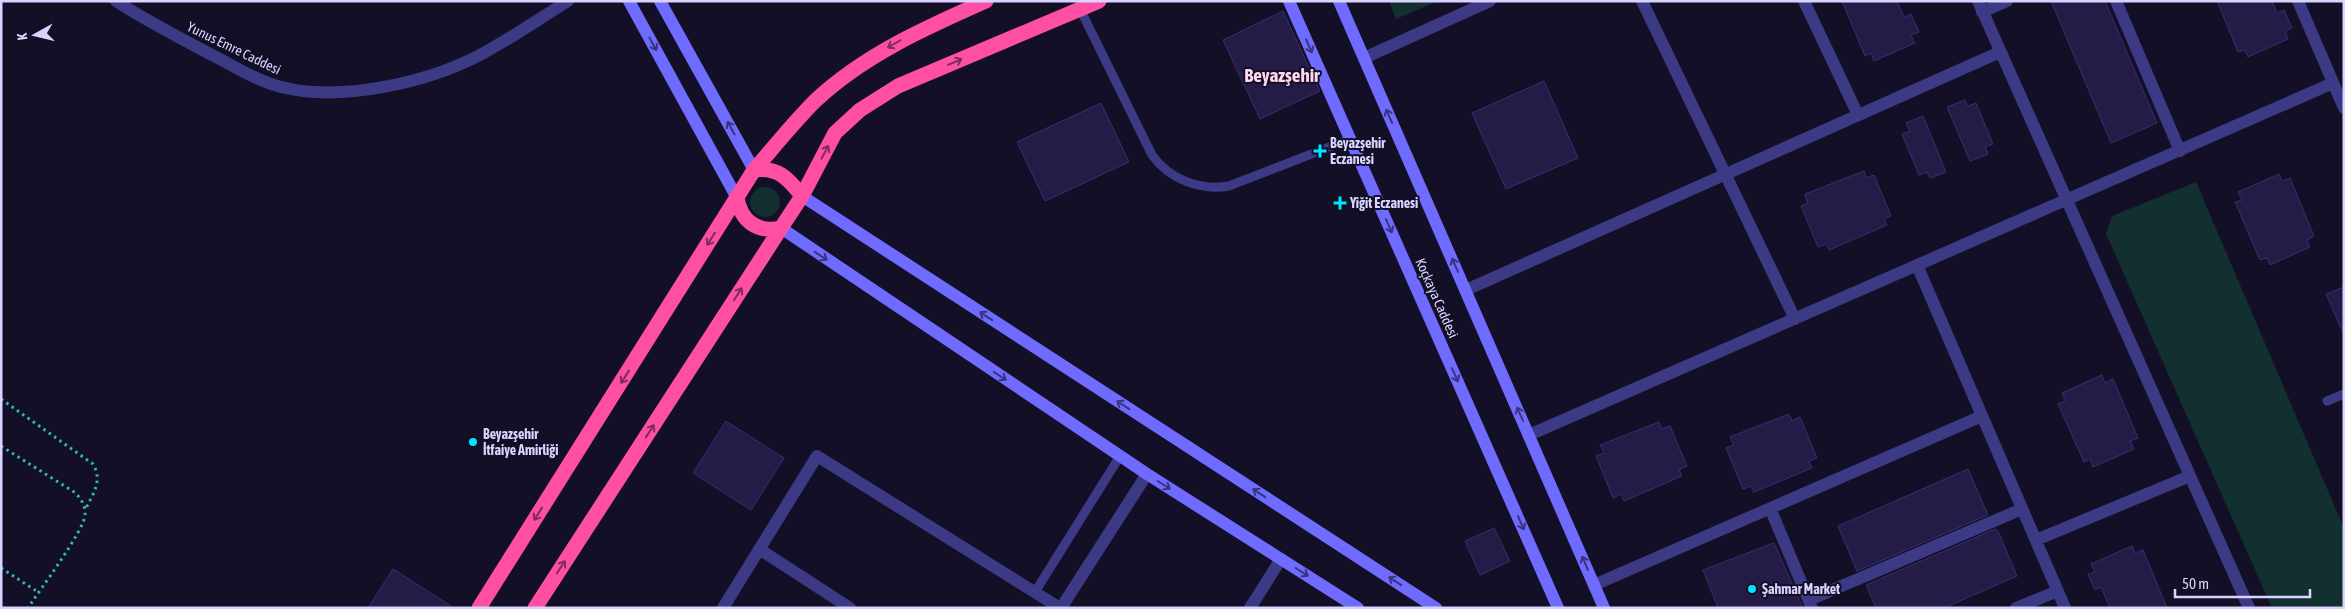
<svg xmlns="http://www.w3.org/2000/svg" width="2345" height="609" font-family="'Asap Condensed',sans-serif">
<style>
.green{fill:#12302f}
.building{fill:#241b47;stroke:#3b2d73}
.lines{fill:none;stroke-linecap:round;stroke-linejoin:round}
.path{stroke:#2fb8b0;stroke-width:3;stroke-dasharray:2.5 4;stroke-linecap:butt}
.lane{stroke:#3d3a85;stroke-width:9}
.street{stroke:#3d3a85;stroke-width:12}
.secondary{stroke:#6f6bff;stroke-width:12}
.highway{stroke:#ff4fa3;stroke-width:15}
.oneway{stroke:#38347d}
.oneway2{stroke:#7d2c5e}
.poi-dot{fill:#00e5ff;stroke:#130f26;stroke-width:2}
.labels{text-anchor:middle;stroke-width:4;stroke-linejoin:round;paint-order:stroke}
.street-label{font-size:14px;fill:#d9d4ff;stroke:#130f26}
.poi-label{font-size:14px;font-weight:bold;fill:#d9d4ff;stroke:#130f26;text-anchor:start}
.district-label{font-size:19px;font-weight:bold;fill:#ffd6f0;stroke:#130f26}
</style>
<rect width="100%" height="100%" fill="#130f26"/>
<path class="green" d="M1389 1H1438L1396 19Z
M2196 182 2344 528V608H2272L2106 234 2112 216Z
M750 202a15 15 0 1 1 30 0a15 15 0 1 1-30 0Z"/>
<path class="building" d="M1842 1H1897L1904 17 1911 14 1919 32 1911 35 1915 43 1874 61 1871 53 1865 56Z
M2051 1H2105L2157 123 2111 143Z
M2217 1H2272L2277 13 2284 10 2292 28 2285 31 2288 39 2248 57 2245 50 2238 52Z
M1283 11 1320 91 1260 119 1223 40Z
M1544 81 1578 158 1506 189 1472 113Z
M1965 100 1968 106 1976 103 1993 144 1985 147 1988 154 1970 161 1947 107Z
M1101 103 1129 162 1045 201 1017 142Z
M1923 116 1946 172 1930 178 1927 172 1919 175 1902 134 1910 131 1906 123Z
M1864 171 1866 178 1874 175 1891 216 1884 219 1887 225 1829 250 1826 244 1818 247 1801 206 1808 203 1805 194Z
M2279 174 2282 181 2290 178 2314 236 2307 240 2310 247 2270 265 2267 258 2260 260 2235 202 2242 200 2238 192Z
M2344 287V335L2326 294Z
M2102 375 2105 383 2113 379 2138 438 2130 441 2134 449 2093 467 2090 459 2084 462 2058 404 2065 401 2062 393Z
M1789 414 1792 421 1800 417 1817 458 1809 461 1812 468 1754 492 1751 486 1743 489 1726 448 1734 445 1730 437Z
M726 421 784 458 751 510 693 473Z
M1659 422 1662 429 1670 426 1687 466 1679 470 1682 476 1624 501 1621 494 1613 498 1596 456 1604 453 1600 445Z
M1968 469 1988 515 1857 571 1838 526Z
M1494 528 1510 561 1480 575 1465 541Z
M1995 529 1998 531 2017 576 1944 608H1876L1866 585Z
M1774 543 1803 608H1718L1703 570Z
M2132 546 2135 553 2143 550 2167 608H2110L2101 587 2095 590 2088 574 2095 572 2091 564Z
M393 569 454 608H368Z"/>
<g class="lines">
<path class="path" d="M1 399 93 464C103 481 93 494 85 510
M1 446 74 492C81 498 86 506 85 515 84 531 39 591 28 608
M1 568 38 592"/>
<path class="lane" d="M1080 9 1152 155C1169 179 1200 191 1229 186L1350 139
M2327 401 2344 394
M1035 592 1120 456"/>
<path class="street" d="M116 1C148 22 182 39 216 57 237 68 258 81 281 87 341 102 426 83 480 55 510 39 539 19 568 1
M1642 1 1795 319
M1804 1 1858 115
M1978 1 2249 608
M2116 1 2180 151
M2298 1 2344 108
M1982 12 2007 1
M1364 58 1490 1
M1917 265 2065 608
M1466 290 2000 52
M1529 435 2333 83
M1770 508 1812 608
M2036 540 2190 476
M759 549 850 608
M1594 585 1982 416
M1809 600 2022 509
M723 608 817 456 1060 608
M1061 608 1147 474
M1250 608 1281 559
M2016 608 2058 591"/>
<path class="secondary" d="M629 1 737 198
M660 1 754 170
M1289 1 1558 608
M1339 1 1604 608
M802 196 1436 608
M781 228 1147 474 1358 608"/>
<path class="highway" d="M754 170C778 167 788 178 802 196
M737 198C741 221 757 233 781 228L802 196 835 133 860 110 898 86 1099 1
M479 608 754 170C774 147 793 123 815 101 864 55 925 28 986 1
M535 608 781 228"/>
</g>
<defs><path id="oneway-shaft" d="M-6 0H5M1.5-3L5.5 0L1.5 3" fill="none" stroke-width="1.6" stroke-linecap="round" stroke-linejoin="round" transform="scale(1.25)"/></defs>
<g class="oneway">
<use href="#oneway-shaft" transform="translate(653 44) rotate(61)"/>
<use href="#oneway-shaft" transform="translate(1309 46) rotate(66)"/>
<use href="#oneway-shaft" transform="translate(1389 116) rotate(-114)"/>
<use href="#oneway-shaft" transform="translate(731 128) rotate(-119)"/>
<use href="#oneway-shaft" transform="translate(1389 226) rotate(66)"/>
<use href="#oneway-shaft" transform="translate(821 256) rotate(34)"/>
<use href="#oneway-shaft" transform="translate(1455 265) rotate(-114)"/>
<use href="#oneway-shaft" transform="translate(986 316) rotate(-147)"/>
<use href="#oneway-shaft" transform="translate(1455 375) rotate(66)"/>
<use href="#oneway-shaft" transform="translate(1000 376) rotate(34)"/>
<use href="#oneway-shaft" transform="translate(1123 405) rotate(-147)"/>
<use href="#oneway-shaft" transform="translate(1520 414) rotate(-114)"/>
<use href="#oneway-shaft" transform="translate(1164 485) rotate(32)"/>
<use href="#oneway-shaft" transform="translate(1259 493) rotate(-147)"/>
<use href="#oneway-shaft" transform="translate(1521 523) rotate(66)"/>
<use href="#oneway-shaft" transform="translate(1585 563) rotate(-113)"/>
<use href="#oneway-shaft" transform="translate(1302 572) rotate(32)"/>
<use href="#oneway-shaft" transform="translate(1395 581) rotate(-147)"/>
</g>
<g class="oneway2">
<use href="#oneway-shaft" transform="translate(894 44) rotate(150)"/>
<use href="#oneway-shaft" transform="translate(955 62) rotate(-23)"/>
<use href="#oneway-shaft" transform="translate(825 152) rotate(-62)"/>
<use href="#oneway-shaft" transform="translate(711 239) rotate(122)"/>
<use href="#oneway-shaft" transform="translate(738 294) rotate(-57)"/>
<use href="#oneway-shaft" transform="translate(625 377) rotate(122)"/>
<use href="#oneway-shaft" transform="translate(650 431) rotate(-57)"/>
<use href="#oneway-shaft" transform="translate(538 514) rotate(122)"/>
<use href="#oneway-shaft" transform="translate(561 567) rotate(-57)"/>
</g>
<g class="poi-dot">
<path d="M1317.5 143.5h5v5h5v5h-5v5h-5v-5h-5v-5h5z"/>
<path d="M1337.5 195.5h5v5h5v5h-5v5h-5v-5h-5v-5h5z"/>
<circle cx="473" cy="442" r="5"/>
<circle cx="1752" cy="589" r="5"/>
</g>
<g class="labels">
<g class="street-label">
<text transform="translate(234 48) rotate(26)" y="5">Yunus Emre Caddesi</text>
<text transform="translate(1437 298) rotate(66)" y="5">Koçkaya Caddesi</text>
</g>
<g class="poi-label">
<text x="1330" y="148">Beyazşehir<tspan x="1330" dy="16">Eczanesi</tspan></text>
<text x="1350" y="208">Yiğit Eczanesi</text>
<text x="483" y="439">Beyazşehir<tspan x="483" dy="16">İtfaiye Amirliği</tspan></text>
<text x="1762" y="594">Şahmar Market</text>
</g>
<g class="district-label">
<text x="1282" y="82">Beyazşehir</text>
</g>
</g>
<rect width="2345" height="609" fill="none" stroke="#d9d4ff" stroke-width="5"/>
<g transform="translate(35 35) rotate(262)" stroke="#130f26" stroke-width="4" paint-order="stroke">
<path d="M0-4L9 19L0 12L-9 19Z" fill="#d9d4ff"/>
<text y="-8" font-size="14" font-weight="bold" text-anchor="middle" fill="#d9d4ff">K</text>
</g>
<path d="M2175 589v8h135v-8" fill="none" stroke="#d9d4ff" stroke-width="2.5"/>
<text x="2182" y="589" font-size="15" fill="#d9d4ff" stroke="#130f26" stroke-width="4" paint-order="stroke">50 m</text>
</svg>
